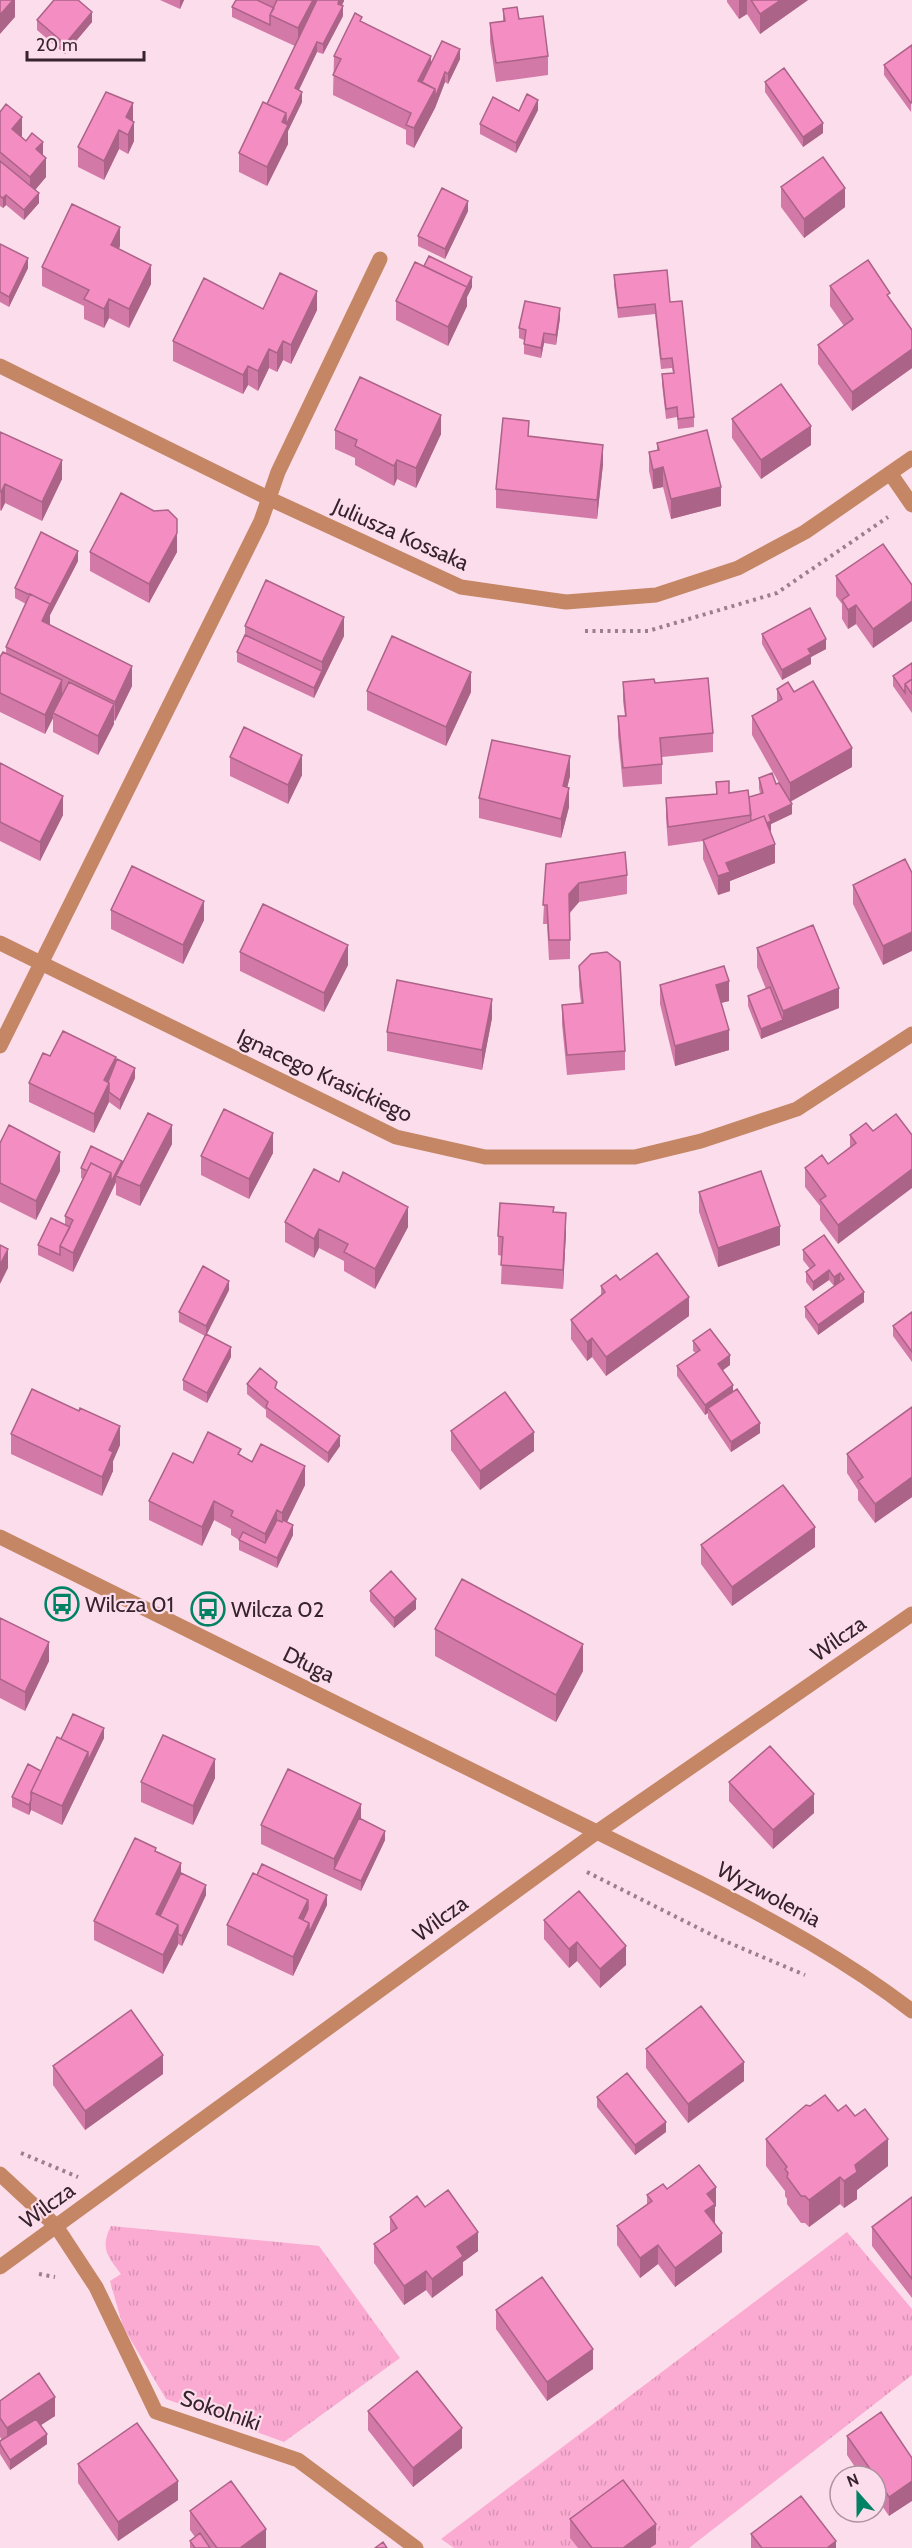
<svg xmlns="http://www.w3.org/2000/svg" width="912" height="2548" font-family="Cabin,sans-serif">
<style>
.grass{fill:url(#grass-tufts)}
.lines{fill:none;stroke-linecap:round;stroke-linejoin:round}
.path{stroke:#99808b;stroke-width:4;stroke-dasharray:3 4.5;stroke-linecap:butt}
.minor{stroke:#c48664;stroke-width:15}
.wall{fill:#d279a7}
.shaded-wall{fill:#ab6388}
.building{fill:#f48dc2;stroke:#ab6388;stroke-width:1.5}
.labels{text-anchor:middle;stroke-width:4.5;stroke-linejoin:round;paint-order:stroke}
.street-label{font-size:22px;fill:#36232c;stroke:#fcddeb}
.poi-label{font-size:22px;fill:#36232c;stroke:#fcddeb;text-anchor:start}
</style>
<defs>
<pattern id="grass-tufts" width="24" height="20" patternUnits="userSpaceOnUse" patternTransform="scale(1.5)"><rect width="24" height="20" fill="#fbabd2"/><path d="M3 7l-1-3M5 7V3M7 7l1-3M15 17l-1-3M17 17v-4M19 17l1-3" fill="none" stroke="#d893b4"/></pattern>
</defs>
<rect width="100%" height="100%" fill="#fcddeb"/>
<path class="grass" d="M111 2226 319 2246 400 2358 284 2442 166 2399 123 2327 110 2281 121 2274C107 2256 100 2248 111 2226Z
M847 2232 912 2309V2375L689 2548H454L441 2539Z"/>
<g class="lines">
<path class="path" d="M585 631H648L777 593 888 517
M587 1872 720 1939 805 1975
M21 2153 78 2177
M39 2274 55 2277"/>
<path class="minor" d="M0 366 270 499 461 587 566 602 656 595 738 568 805 532 912 458
M890 473 912 505
M0 943 396 1137 485 1157H635L701 1141 797 1109 912 1034
M0 1046 261 521 278 472 380 259
M0 1537 700 1883C774 1921 846 1960 912 2011
M0 2174 56 2226 96 2287 156 2412 298 2460 416 2548
M0 2267 597 1832 912 1614"/>
</g>
<path class="wall" d="M160 0H184L180 9Z
M236 0H344L342 5 343 16 323 54 317 52 299 90 302 102 288 131V144L267 186 239 172V153L267 104 295 46 232 17V7Z
M727 0H808L760 34 747 14 739 19 727 2Z
M503 9 519 19 548 56V75L496 82 490 42V23L503 21Z
M37 20 92 22 65 54 37 30Z
M362 22 431 64 460 59 448 84 445 82 435 108 414 148 406 144V130L333 95 334 56Z
M912 45 911 112 884 75V65Z
M765 82 823 133 803 147 765 92Z
M538 110 516 153 480 134V124L519 111Z
M0 112 22 136V137L43 155 46 177 35 190 39 203 24 220 6 205 3 208 0 206Z
M133 121 134 141 128 154 119 149 104 180 78 167V147Z
M781 187 845 207 804 238 781 207Z
M468 211 445 259 418 246V236Z
M0 244 28 268 9 307 0 302Z
M120 246 119 249 151 284 129 328 109 318 104 328 84 319V306L42 286V267Z
M614 275 670 302 694 417V427L678 429 677 417 666 419 662 384V374L673 373 672 368 661 369 655 314 618 318 614 285Z
M830 286 890 300 912 330V368L852 411 818 364V345L844 326 830 306Z
M472 287 467 297V306L448 346 396 320V301Z
M263 309 317 310 291 364 283 360 277 372 269 368 258 391 248 385 243 394 173 361V341Z
M560 318 556 345 544 343 541 358 524 354V340L519 338V328Z
M732 419 811 445 761 479 732 438Z
M335 430 441 434 416 488 397 479 394 486 355 465V458L335 449Z
M0 432 62 479 42 521 5 503 1 511 0 510Z
M529 436 603 464 597 519 496 508V489Z
M657 443 721 506 671 519 663 487 653 489 649 471V452L657 450Z
M90 552H177L149 603 90 571Z
M78 561 50 615V625L132 686 115 721 114 720V724L98 755 53 732V718L45 734 0 712V657L6 653V647L26 604 15 598V588Z
M836 576 912 585V621L873 648 856 624 848 629 842 619V604L836 596Z
M245 626 344 636 314 698 237 662V652L245 635Z
M762 634 826 649 811 657V664L782 680 762 644Z
M912 663V713L893 686V676Z
M623 682 655 683 713 733V752L662 757V784L623 787 618 735V716H625L623 701Z
M777 689 794 692 852 767 790 801 792 814 771 824V831L770 832 775 863 730 881V891L718 895 703 859V841L668 846 666 817V798L716 794V782L729 793 749 797 760 794 759 788V778L776 784 779 783 752 735V716L777 702Z
M367 691 471 692 446 746 367 710Z
M230 757 302 775 288 804 230 776Z
M0 763 63 815 40 861 0 841Z
M570 776 567 787 569 807 561 838 479 818V798Z
M546 864 627 875V894L579 902 570 913V959L549 960 547 924H543Z
M912 873 883 965 853 904V885Z
M111 910 204 920 183 964 111 929Z
M757 948 839 1008 761 1039 748 1006V996L766 989 757 967Z
M240 952 348 965 324 1012 240 971Z
M579 966 625 1051V1070L567 1075 562 1024V1005L581 1003 579 985Z
M660 985 729 1001 721 1003 729 1050 675 1066 660 1004Z
M492 1018 482 1070 387 1051V1032Z
M50 1056 116 1063 135 1078 120 1110 109 1102 94 1133 29 1102V1083Z
M873 1131 838 1244 820 1220V1206L805 1187V1168L828 1164 850 1147V1135Z
M0 1143 60 1171 36 1220 0 1202Z
M172 1144 140 1206 116 1195V1182L73 1272 38 1255V1245L65 1225V1216L83 1179 81 1178V1168L122 1165Z
M273 1153 249 1199 201 1175V1156Z
M699 1192 780 1245 718 1267 699 1212Z
M554 1212 566 1232 563 1289 501 1284 502 1256 498 1255V1236Z
M285 1222 408 1227 375 1289 344 1271V1261L319 1248 314 1258 285 1242Z
M824 1235 864 1302 818 1335 805 1317V1307L834 1286 829 1280 813 1291 806 1282V1272L810 1269 803 1260V1250Z
M620 1280 689 1316 606 1376 592 1357 587 1361 571 1339V1320L601 1295V1286Z
M229 1290 206 1335 231 1357 207 1403 183 1390V1380L205 1336 179 1322V1312Z
M912 1312V1362L893 1336V1326Z
M693 1341 730 1365 722 1370 733 1391 760 1433 731 1452 708 1418V1413L705 1415 677 1376V1366L696 1353 693 1351Z
M247 1384 277 1389 340 1446 328 1463 266 1417V1410L247 1394Z
M912 1407V1497L875 1523 858 1500V1490L847 1473V1454Z
M451 1431 534 1451 480 1490 451 1450Z
M11 1434 120 1445 113 1461V1471L102 1496 11 1454Z
M241 1456 305 1485 287 1522 293 1535 277 1568 239 1550V1540L231 1535V1529L214 1520 202 1546 149 1520V1501L193 1463Z
M701 1545 815 1547 732 1606 701 1564Z
M370 1591 416 1609 394 1628 370 1601Z
M0 1618 49 1661 25 1711 0 1698Z
M435 1629 583 1671 556 1722 435 1656Z
M104 1738 62 1825 31 1810 29 1815 12 1807V1797L41 1771 61 1739Z
M215 1778 193 1825 141 1802V1782Z
M729 1782 814 1813 773 1849 729 1801Z
M361 1819 385 1840 361 1891 261 1844V1825Z
M156 1851 206 1895 182 1946 178 1944 163 1974 94 1940V1921Z
M327 1905 293 1976 227 1945V1925Z
M544 1920 626 1965 600 1988 577 1961 569 1968 544 1939Z
M646 2049 744 2081 688 2123 646 2068Z
M53 2066 163 2074 85 2130 53 2085Z
M597 2097 666 2132 635 2155 597 2107Z
M838 2111 888 2166 857 2190V2199L844 2208 840 2204 809 2227 805 2223H801L787 2204V2199L785 2196V2191L766 2166V2139Z
M667 2189 716 2206 715 2207V2223L722 2252 675 2287 658 2264 640 2278 617 2245V2226L647 2204V2195Z
M912 2197V2298L872 2246V2227Z
M425 2207 478 2251 463 2262V2275L432 2298 426 2290 404 2305 374 2263V2244L390 2233V2217Z
M496 2310 593 2369 547 2401 496 2329Z
M0 2401 55 2416 41 2425 47 2444 10 2470 0 2454V2441L2 2440 0 2437Z
M368 2411 462 2448 413 2487 368 2430Z
M847 2436 912 2458 889 2516 876 2497V2476H861L847 2455Z
M78 2464 178 2500 118 2541 78 2483Z
M190 2511 266 2548H190V2541L195 2537 190 2530Z
M570 2519 656 2544 650 2548H578L570 2538Z
M751 2534 836 2548H751Z"/>
<path class="shaded-wall" d="M13 0H15V17L0 34V15Z
M180 0H184L180 9Z
M313 0H322L298 48V28Z
M339 0H344V1L338 14V4Z
M739 0H747V14L739 19Z
M781 0H808L760 34V14Z
M343 6V16L323 54V44Z
M92 12V22L65 54V44Z
M317 42V52L295 98V88Z
M460 49V59L448 84V74Z
M431 56V75L422 92 418 81Z
M445 72V82L435 108 414 148V128Z
M302 92V102L288 131V144L267 186V167L282 122 286 113V129L287 123Z
M538 100V110L516 153V143Z
M133 103V122L126 117Z
M22 117V136L12 148V129Z
M134 122V141L128 154V135Z
M823 123V133L803 147V137Z
M119 130V149L104 180V161Z
M43 142V161L36 149Z
M46 158V177L30 196V177Z
M845 188V207L804 238V219Z
M39 193V203L24 220V210Z
M6 195V205L3 208V198Z
M468 201V211L445 259V249Z
M120 227V246L111 264V245Z
M28 258V268L9 307V297Z
M151 265V284L129 328V309Z
M472 277V287L467 297V306L448 346V327Z
M317 291V310L291 364V345Z
M109 299V318L104 328V309Z
M560 308V318L556 345V335Z
M544 333V343L541 358V348Z
M283 341V360L277 372V353Z
M269 349V368L258 391V371Z
M912 349V368L852 411V392Z
M248 366V385L243 394V375Z
M441 415V434L416 488V468Z
M811 426V445L761 479V460Z
M603 445V464L597 519V500Z
M62 460V479L42 521V502Z
M397 460V479L394 486V466Z
M663 467V487L653 489V470Z
M5 484V503L1 511V492Z
M721 487V506L671 519V499Z
M177 519V552L149 603V584Z
M78 551V561L50 615V623L42 640V621Z
M912 601V621L873 648V629Z
M856 605V624L848 629V610Z
M344 617V636L322 681V662Z
M826 639V649L811 657V664L782 680V670L808 649Z
M132 666V686L115 721V702Z
M322 671V681L314 698V688Z
M471 672V692L446 746V727Z
M62 680V699L53 713V718L45 734V715Z
M114 704V724L98 755V736Z
M852 748V767L790 802V783Z
M302 755V775L288 804V785Z
M570 756V776L563 805V786Z
M569 788V807L561 838V819Z
M63 796V815L40 861V842Z
M792 804V814L771 824V831L752 839 769 815Z
M775 844V863L730 881V891L718 895V876L726 863Z
M579 883V902L569 913V894Z
M204 901V920L183 964V945Z
M912 932V951L883 965V946Z
M348 945V965L324 1012V993Z
M729 981V1001L716 1004V985Z
M839 988V1008L761 1039V1029L783 1020V1011Z
M492 999V1018L482 1070V1050Z
M729 1030V1050L675 1066V1046Z
M116 1057V1076L109 1090V1102L94 1133V1114L104 1080Z
M135 1068V1078L120 1110V1100Z
M172 1125V1144L140 1206V1186Z
M273 1133V1153L249 1199V1179Z
M60 1152V1171L36 1220V1201Z
M122 1161V1171L116 1176V1182L73 1272V1253L111 1173Z
M912 1169V1188L838 1244V1225Z
M408 1207V1227L375 1289V1269Z
M566 1213V1232L563 1289V1270Z
M780 1226V1245L718 1267V1248Z
M319 1229V1248L314 1258V1239Z
M8 1249V1268L0 1284V1265Z
M829 1270V1280L813 1291V1282Z
M840 1273V1283L834 1287V1277Z
M229 1281V1290L206 1336V1326Z
M864 1292V1302L818 1335V1325Z
M689 1297V1316L606 1376V1357Z
M592 1338V1357L587 1361V1342Z
M231 1347V1357L207 1403V1393Z
M730 1355V1365L718 1374V1364Z
M733 1385V1395L708 1408V1413L705 1415V1405Z
M760 1423V1433L731 1452V1442Z
M120 1426V1445L113 1461V1471L102 1496V1477L109 1450Z
M534 1432V1451L480 1490V1471Z
M340 1436V1446L328 1463V1453Z
M305 1466V1485L282 1532V1513Z
M912 1477V1497L875 1523V1504Z
M214 1501V1520L202 1546V1527Z
M277 1510V1530L265 1553V1534Z
M293 1525V1535L277 1568V1558Z
M815 1527V1547L732 1606V1587Z
M416 1599V1609L394 1628V1618Z
M49 1642V1661L25 1711V1692Z
M583 1644V1671L556 1722V1695Z
M104 1728V1738L62 1825V1806L88 1752Z
M215 1759V1778L193 1825V1806Z
M814 1794V1813L773 1849V1830Z
M31 1800V1810L29 1815V1805Z
M361 1804V1823L334 1869V1859Z
M385 1831V1840L361 1891V1881Z
M181 1863V1883L156 1923V1914Z
M206 1885V1895L182 1946V1936Z
M327 1895V1905L293 1976V1957L309 1923Z
M308 1900V1919L299 1928V1918Z
M178 1925V1945L163 1974V1955Z
M577 1942V1961L569 1968V1949Z
M626 1946V1965L600 1988V1969Z
M163 2055V2074L85 2130V2111Z
M744 2062V2081L688 2123V2104Z
M666 2122V2132L635 2155V2145Z
M888 2139V2166L857 2190V2199L844 2208V2181L855 2165Z
M840 2177V2204L809 2227V2200Z
M716 2187V2206L715 2207V2223L705 2211 707 2194Z
M478 2232V2251L463 2262V2275L432 2298V2279L457 2247Z
M722 2233V2252L675 2287V2268Z
M658 2245V2264L640 2278V2258Z
M426 2271V2290L404 2305V2286Z
M593 2349V2369L547 2401V2382Z
M55 2397V2416L7 2447V2428Z
M462 2428V2448L413 2487V2468Z
M47 2434V2444L10 2470V2460Z
M178 2481V2500L118 2541V2522Z
M912 2481V2501L889 2516V2497Z
M656 2524V2544L650 2548H623Z
M266 2529V2548H240Z
M836 2541V2548H827Z"/>
<path class="building" d="M0 0H13L0 15Z
M54 0H78L92 12 65 44 37 20Z
M236 0H257L274 8 270 15V25L232 7Z
M277 0H313L298 28 270 15Z
M317 0H339L338 4 343 6 323 44 317 42 295 88 302 92 287 123 286 122V113L267 104Z
M751 0H781L760 14Z
M517 7 519 19 543 16 548 56 496 63 490 23 505 21 503 9Z
M355 13 362 17 360 21 431 56 418 81 435 89 414 128 406 125 411 113 333 75 341 59 334 56Z
M442 41 460 49 448 74 445 72 435 98V89L422 82Z
M912 45V102L911 103 884 65Z
M784 68 823 123 803 137 765 82Z
M106 92 133 103 126 117 134 122 128 135 119 130 104 161 78 147Z
M527 94 538 100 516 143 480 124 493 97 519 111Z
M263 102 286 113 282 122 288 125 267 167 239 153Z
M6 104 22 117 12 129 26 141 32 133 43 142 36 149 46 158 30 177 0 152V112Z
M823 157 845 188 804 219 781 187Z
M0 161 39 193 24 210 6 195 3 198 0 196Z
M442 188 468 201 445 249 418 236Z
M72 204 120 227 111 245 151 265 129 309 109 299 104 309 84 299 89 290 42 267Z
M0 244 28 258 9 297 0 292Z
M429 256 472 277 463 295 467 287 424 266Z
M868 260 890 293 887 295 912 330V349L852 392 818 345 853 319 830 286Z
M415 262 467 287 448 327 396 301Z
M667 270 670 302 682 301 694 417 678 419 677 407 666 409 662 374 674 373 672 358 661 359 655 304 618 308 614 275Z
M280 273 317 291 291 345 283 341 277 353 269 349 258 371 248 366 243 375 173 341 204 278 263 309Z
M525 301 560 308 556 335 544 333 541 348 524 344 526 330 519 328Z
M360 377 441 415 416 468 397 460 394 466 355 446 357 440 335 430Z
M781 384 811 426 761 460 732 419Z
M503 418 529 421 528 436 603 445 597 500 496 489Z
M707 430 721 487 671 499 663 467 653 470 649 452 659 450 657 443Z
M0 432 62 460 42 502 5 484 1 492 0 491Z
M121 493 154 511 168 510 177 519V533L149 584 90 552Z
M41 532 78 551 50 605V604L30 594V595L15 588Z
M883 544 912 585V601L873 629 856 605 848 610 842 600 849 595 836 576Z
M266 580 344 617 322 662 245 626Z
M30 594 50 604 42 621 132 666 115 702 6 647Z
M810 608 826 639 808 649 811 654 782 670 762 634Z
M245 635 322 671 314 688 237 652Z
M392 636 471 672 446 727 367 691Z
M3 652 62 680 45 715 0 693V657Z
M912 663V679L905 684V693L893 676Z
M708 678 713 733 660 738 662 764 623 768 618 716H626L623 682 654 679 655 683Z
M912 679V694L905 684Z
M813 681 852 748 790 783 752 716 782 699 777 689 788 682 794 692Z
M69 682 114 704 98 736 53 713Z
M244 727 302 755 288 785 230 757Z
M492 740 570 756 563 786 569 788 561 819 479 798Z
M0 763 63 796 40 842 0 822Z
M772 773 776 784 779 783 792 804 769 815 771 821 767 823 764 816 751 821 749 797 763 793 759 778Z
M729 781V793L748 790 751 815 668 827 666 798 717 794 716 782Z
M764 816 775 844 726 863 730 872 718 876 703 840Z
M625 852 627 875 579 883 569 894 570 940H549L547 905H543L546 864Z
M905 859 912 873V932L883 946 853 885Z
M132 866 204 901 183 945 111 910Z
M263 904 348 945 324 993 240 952Z
M813 925 839 988 783 1011 757 948Z
M607 952 620 962 625 1051 567 1055 562 1005 583 1003 579 966 591 954Z
M724 966 729 981 716 985 729 1030 675 1046 660 985Z
M397 980 492 999 482 1050 387 1032Z
M770 987 783 1020 761 1029 748 996Z
M63 1031 116 1057 104 1080 109 1083 94 1114 29 1083 43 1053 50 1056Z
M117 1059 135 1068 120 1100 109 1092V1083L108 1082Z
M224 1109 273 1133 249 1179 201 1156Z
M148 1113 172 1125 140 1186 116 1176Z
M896 1114 912 1135V1169L838 1225 820 1200 826 1196 805 1168 822 1155 828 1164 856 1143 850 1135 866 1123 873 1131Z
M9 1125 60 1152 36 1201 0 1183V1143Z
M91 1146 122 1161 111 1182V1173L91 1163 87 1171 81 1168Z
M91 1163 111 1173 73 1253 60 1246 73 1220 65 1216Z
M314 1169 339 1182 343 1172 408 1207 375 1269 344 1252 348 1244 319 1229 314 1239 285 1222Z
M761 1171 780 1226 718 1248 699 1192Z
M500 1203 554 1207 553 1212 566 1213 563 1270 501 1265 503 1237 498 1236Z
M51 1218 70 1227 60 1246V1255L38 1245Z
M824 1235 864 1292 818 1325 805 1307 844 1279 840 1273 834 1277 829 1270 813 1282 806 1272 815 1265 803 1250Z
M0 1245 8 1249 0 1265Z
M657 1253 689 1297 606 1357 592 1338 587 1342 571 1320 605 1292 601 1286 616 1275 620 1280Z
M203 1266 229 1281 206 1326 179 1312Z
M912 1312V1352L893 1326Z
M710 1329 730 1355 718 1364 733 1385 705 1405 677 1366 700 1350 693 1341Z
M206 1334 231 1347 207 1393 183 1380Z
M260 1368 277 1382 275 1388 340 1436 328 1453 266 1407 268 1402 247 1384Z
M32 1389 79 1411 80 1408 120 1426 109 1450 113 1452 102 1477 11 1434Z
M737 1389 760 1423 731 1442 708 1408Z
M505 1392 534 1432 480 1471 451 1431Z
M912 1407V1477L875 1504 858 1481 863 1477 847 1454Z
M208 1432 241 1449 238 1454 252 1462 261 1444 305 1466 282 1513 277 1510 265 1534 231 1516 233 1511 214 1501 202 1527 149 1501 173 1453 193 1463Z
M783 1485 815 1527 732 1587 701 1545Z
M277 1520 282 1522 283 1520 293 1525 277 1558 239 1540 243 1532 265 1543Z
M391 1571 416 1599 394 1618 370 1591Z
M462 1579 583 1644 556 1695 435 1629Z
M0 1618 49 1642 25 1692 0 1679Z
M73 1714 104 1728 88 1761V1752L61 1739Z
M163 1735 215 1759 193 1806 141 1782Z
M57 1737 88 1752 62 1806 31 1792Z
M770 1746 814 1794 773 1830 729 1782Z
M28 1764 41 1771 31 1792V1800L29 1805 12 1797Z
M288 1769 361 1804 334 1859 261 1825Z
M359 1818 385 1831 361 1881 334 1869Z
M135 1838 156 1848 155 1851 181 1863 156 1914 178 1925 163 1955 94 1921Z
M262 1864 327 1895 309 1933V1923L303 1920 308 1909V1900L257 1875Z
M181 1873 206 1885 182 1936 178 1934V1925L160 1916Z
M253 1873 308 1900 299 1918 309 1923 293 1957 227 1925Z
M579 1891 626 1946 600 1969 577 1942 569 1949 544 1920Z
M701 2006 744 2062 688 2104 646 2049Z
M131 2010 163 2055 85 2111 53 2066Z
M627 2073 666 2122 635 2145 597 2097Z
M825 2095 838 2111 846 2105 855 2116 865 2109 888 2139 855 2165 857 2172 844 2181 840 2177 809 2200 805 2196H801L787 2177 788 2173 785 2169 787 2167 766 2139 806 2105 810 2106Z
M699 2165 716 2187 707 2194 715 2204 705 2211 722 2233 675 2268 658 2245 640 2258 617 2226 652 2201 647 2195 663 2184 667 2189Z
M448 2190 478 2232 457 2247 463 2256 432 2279 426 2271 404 2286 374 2244 397 2228 390 2217 417 2196 425 2207Z
M912 2197V2279L872 2227Z
M542 2277 593 2349 547 2382 496 2310Z
M417 2371 462 2428 413 2468 368 2411Z
M39 2373 55 2397 7 2428 0 2418V2401Z
M881 2412 912 2458V2481L889 2497 876 2478V2476H875L847 2436Z
M36 2419 47 2434 10 2460 0 2444V2441Z
M137 2423 178 2481 118 2522 78 2464Z
M623 2480 656 2524 623 2548H592L570 2519Z
M231 2481 266 2529 240 2548H217L190 2511Z
M801 2496 836 2541 827 2548H762L751 2534Z
M200 2533 210 2548H195L190 2541Z
M383 2542 387 2548H375Z"/>
<defs>
<symbol id="bus-ring" viewBox="-11 -11 22 22"><circle r="9.5" fill="#fcddeb" stroke="#028264" stroke-width="1.5"/><path d="M-5-6H5V4H4V6H2V4H-2V6H-4V4H-5ZM-3.5-4V0h7V-4ZM-3.5 1.2v1.5H-2V1.2ZM2 1.2v1.5H3.5V1.2Z" fill="#028264"/></symbol>
</defs>
<g fill-rule="evenodd">
<use href="#bus-ring" x="43" y="1585" width="38" height="38"/>
<use href="#bus-ring" x="189" y="1590" width="38" height="38"/>
</g>
<g class="labels">
<g class="street-label">
<text transform="translate(401 534) rotate(24)" y="8">Juliusza Kossaka</text>
<text transform="translate(325 1075) rotate(25)" y="8">Ignacego Krasickiego</text>
<text transform="translate(838 1638) rotate(-35)" y="8">Wilcza</text>
<text transform="translate(309 1664) rotate(26)" y="8">Długa</text>
<text transform="translate(769 1894) rotate(28)" y="8">Wyzwolenia</text>
<text transform="translate(440 1918) rotate(-36)" y="8">Wilcza</text>
<text transform="translate(47 2205) rotate(-36)" y="8">Wilcza</text>
<text transform="translate(221 2410) rotate(19)" y="8">Sokolniki</text>
</g>
<g class="poi-label">
<text x="85" y="1612">Wilcza 01</text>
<text x="231" y="1617">Wilcza 02</text>
</g>
</g>
<g transform="translate(858 2494) rotate(339)"><circle r="28" fill="#fcddeb" stroke="#ad939f" stroke-width="1.5"/>
<path d="M0-4.5L10 22L0 15L-10 22Z" fill="#028264"/>
<text y="-9" font-size="16" font-weight="bold" text-anchor="middle" fill="#36232c">N</text>
</g>
<path d="M27 51v9h117v-9" fill="none" stroke="#36232c" stroke-width="3"/>
<text x="36" y="51" font-size="18" fill="#36232c" stroke="#fcddeb" stroke-width="4.5" paint-order="stroke">20 m</text>
</svg>
